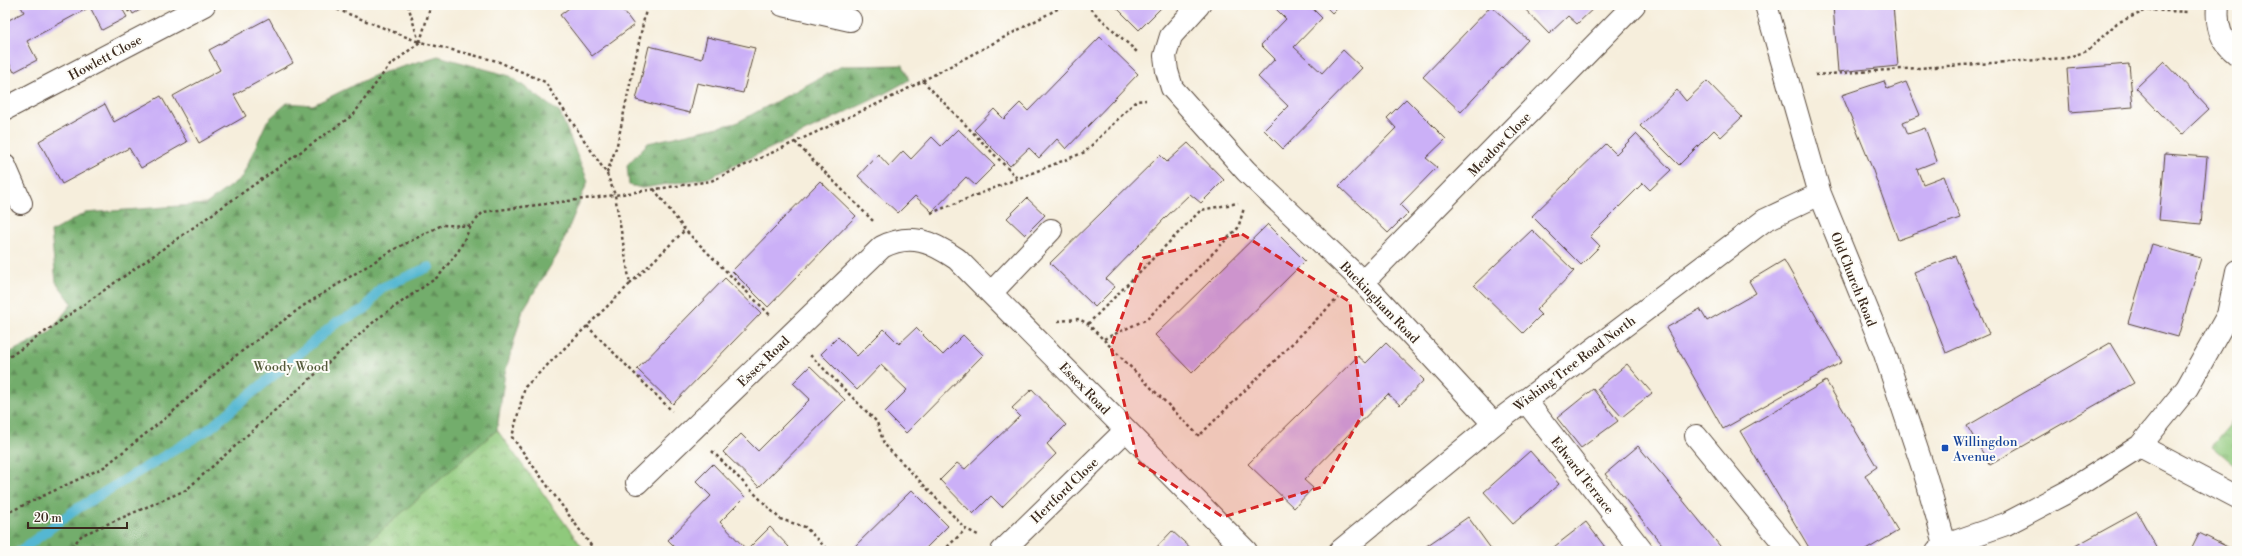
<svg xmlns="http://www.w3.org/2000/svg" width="2242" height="556" font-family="'Libre Bodoni',serif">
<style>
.forest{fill:url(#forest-firs);stroke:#576c45}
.park{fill:url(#park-crowns);stroke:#657a4d}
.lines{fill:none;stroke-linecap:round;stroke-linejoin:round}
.stream{stroke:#54b7d2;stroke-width:10}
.building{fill:#cbb0f7}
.minor-casing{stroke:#57473a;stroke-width:24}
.path{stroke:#57473a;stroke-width:2.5;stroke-dasharray:3 3;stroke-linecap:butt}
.minor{stroke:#fff;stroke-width:22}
.marked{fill:#d62828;fill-opacity:0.2;stroke:#d62828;stroke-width:3;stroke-dasharray:8 5;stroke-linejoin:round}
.transit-dot{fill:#1a4fb4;stroke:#fdfcf7;stroke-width:1.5}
.labels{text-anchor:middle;stroke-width:4;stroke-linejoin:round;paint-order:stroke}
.street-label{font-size:13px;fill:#3b2a1e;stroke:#fdfcf7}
.park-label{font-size:13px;fill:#545a3a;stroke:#fdfcf7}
.transit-label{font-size:13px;fill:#164399;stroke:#fdfcf7;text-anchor:start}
</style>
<defs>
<pattern id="forest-firs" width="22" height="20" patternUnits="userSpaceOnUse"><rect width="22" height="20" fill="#73ad6c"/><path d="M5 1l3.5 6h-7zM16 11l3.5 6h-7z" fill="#608d58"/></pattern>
<pattern id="park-crowns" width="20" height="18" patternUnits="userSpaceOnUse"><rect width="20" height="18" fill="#8fc97c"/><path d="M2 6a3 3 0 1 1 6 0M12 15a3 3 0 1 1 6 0" fill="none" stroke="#76a365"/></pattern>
</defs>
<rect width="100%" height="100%" fill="#fdfcf7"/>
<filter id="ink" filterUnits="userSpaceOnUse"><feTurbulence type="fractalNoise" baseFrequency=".025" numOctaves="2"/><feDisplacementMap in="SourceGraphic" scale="8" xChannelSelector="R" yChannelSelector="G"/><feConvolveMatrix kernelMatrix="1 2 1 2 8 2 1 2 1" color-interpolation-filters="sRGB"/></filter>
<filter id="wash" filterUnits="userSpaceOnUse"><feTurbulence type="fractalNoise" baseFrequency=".012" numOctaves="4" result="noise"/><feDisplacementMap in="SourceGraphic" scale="16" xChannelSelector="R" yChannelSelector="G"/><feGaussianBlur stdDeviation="0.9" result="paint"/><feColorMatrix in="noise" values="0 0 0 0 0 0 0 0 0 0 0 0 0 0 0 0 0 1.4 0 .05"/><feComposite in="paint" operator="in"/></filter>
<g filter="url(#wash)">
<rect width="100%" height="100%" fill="#f6eedc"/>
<path class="forest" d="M438 56 510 76 560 113 588 181 558 254 523 310 505 373 497 430 358 551H5V355L50 332 72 303 56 282 51 232 85 213 206 204 242 177 267 121 287 103 313 105 375 75Z
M903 65 909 80 882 95 708 178 642 188 629 185 627 165 648 143 736 123 842 66Z"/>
<path class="park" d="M2237 416V467L2212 446Z
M497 430 585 551H358Z"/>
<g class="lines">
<path class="stream" d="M20 551 75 510 209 429 336 323 365 309 381 288 429 267"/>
</g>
<g id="blocks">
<path class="building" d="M20 5H120L127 17 102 30 90 7 27 41 37 60 14 72 5 56V22L24 12Z
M128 5H149L133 14Z
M573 5H619L634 25 592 56 560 15Z
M1114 5H1164L1139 30Z
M1272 5H1309L1322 18 1294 47 1322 73 1343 50 1362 68 1283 149 1264 130 1288 106 1258 77 1275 59 1261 45 1286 19Z
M1324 5H1340L1332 13Z
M1521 5H1597L1577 24 1568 16 1549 34Z
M1833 5H1893L1898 66 1838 72Z
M1491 6 1528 40 1461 112 1423 77Z
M269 18 293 63 234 95 246 116 199 143 173 96 220 70 209 50Z
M707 37 755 48 743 93 697 83 690 113 636 100 649 46 702 59Z
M1100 37 1138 74 1066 149 1057 139 1039 158 1029 148 1010 166 974 130 994 109 1004 119 1020 103 1028 111Z
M2164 61 2209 109 2181 135 2136 88Z
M2129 64 2133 107 2070 112 2067 69Z
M1707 81 1742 117 1721 137 1714 130 1679 165 1640 126 1677 90 1686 101Z
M1884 81 1887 89 1906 82 1920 115 1903 122 1908 134 1925 128 1937 161 1917 169 1923 184 1944 176 1960 218 1898 240 1872 168 1842 95Z
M161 96 187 142 141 168 129 148 62 184 39 141 105 104 114 122Z
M1406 99 1446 139 1426 158 1437 167 1400 205 1408 213 1388 233 1339 186 1396 128 1387 118Z
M958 129 995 165 975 185 966 177 932 212 915 196 898 213 858 176 878 154 889 166 903 151 911 159 932 137 941 146Z
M1636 134 1671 170 1650 190 1643 183 1590 236 1600 246 1581 265 1532 216 1606 144 1616 154Z
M1188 143 1224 180 1201 203 1190 194 1166 217 1106 279 1115 287 1095 307 1050 263 1160 155 1167 162Z
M2165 154 2207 157 2201 224 2159 220Z
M820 181 856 216 768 307 732 271Z
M1027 198 1045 215 1025 235 1007 218Z
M1268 224 1305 261 1192 373 1155 335Z
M1532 230 1574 271 1536 310 1541 315 1523 333 1474 285Z
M2152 244 2201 258 2178 337 2128 323Z
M1955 256 1989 334 1946 353 1914 272Z
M1784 260 1842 362 1723 429 1666 328 1700 309 1707 321 1756 293 1749 281Z
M725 278 761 313 673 404 637 369Z
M916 328 943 355 963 335 983 355 906 433 885 412 907 390 881 365 857 390 821 354 838 337 857 356 884 329 899 344Z
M1386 343 1424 380 1400 405 1388 394 1304 480 1313 488 1294 508 1248 464 1358 356 1366 363Z
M2110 343 2134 383 1990 465 1967 426Z
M1627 364 1652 393 1622 417 1597 389Z
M810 366 845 400 759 487 723 452 741 434 758 451 810 399 793 383Z
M1826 381 1877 467 1865 475 1898 531 1864 551H1811L1740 431Z
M1032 389 1066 425 1047 444 1056 454 1002 507 991 496 973 514 940 480 957 463 965 469 1020 416 1012 408Z
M1593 389 1618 421 1581 448 1557 418Z
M1638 446 1664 477 1724 551H1668L1655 536 1605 474Z
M1530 451 1559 484 1513 524 1484 492Z
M713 464 745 497 720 522 747 550 770 527 789 547 785 551H679L668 540 711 496 696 481Z
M912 490 948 526 923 551H850Z
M2137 512 2159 551H2066Z
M1468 517 1492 550 1419 551 1441 536Z
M1586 522 1608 551H1551L1550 550Z
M1172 531 1194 551H1153Z
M2199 533 2236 551H2190Z"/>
</g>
</g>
<g filter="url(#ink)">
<use href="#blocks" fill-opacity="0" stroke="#57473a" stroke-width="1"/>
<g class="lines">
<defs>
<path id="minor" d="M783 5 850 20
M1199 5 1171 36 1165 56 1167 71 1172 88 1246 171 1363 282 1494 424
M1766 5 1820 194 1884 351 1925 474 1947 551
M2218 5C2216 25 2220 41 2237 54
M5 109 204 5
M5 166 21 203
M1363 282 1634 5
M991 293 1051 230
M1525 400 1642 551
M1696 436 1790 551
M2140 446 2237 497
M637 483 882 247C911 232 932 242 957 259L1246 551
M1002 551 1126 430
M1340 551 1494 424 1765 220 1820 194
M1937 551 1946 545 2006 524 2069 491 2140 446 2187 388 2228 315 2237 271"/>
</defs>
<use href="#minor" class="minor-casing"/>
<path class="path" d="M125 5 129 12
M326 5 419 42
M408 5 419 42
M1086 5 1137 52
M420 42 431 5
M1815 75 2066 58 2087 51 2117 23 2147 10 2189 12
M923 81 1017 178
M795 142 873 221
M607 173 617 145 647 5
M654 189 685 230 770 315
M931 213 1085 152 1136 101 1146 100
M630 284 685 230
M1058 321 1079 319 1088 324 1199 436 1338 298
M1088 324 1201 210 1238 203
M587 326 672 411
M1104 339 1147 319 1238 228 1244 208
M810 355 877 422 884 444 966 529 980 536
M5 360 353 115 388 67 420 42 497 61 545 82 607 174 615 195 711 181 894 96 1065 5
M712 451 780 519 805 527 829 551
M5 514 104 467 168 416 230 360 303 306 393 250 442 225 471 226
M68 551 82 535 186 490 377 319 439 276 459 250 471 226 483 212 615 195 630 284 525 387 512 437 595 551
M943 551 966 529"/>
<use href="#minor" class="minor"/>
</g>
</g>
<path class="marked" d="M1242 234 1350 302 1362 415 1322 487 1223 517 1138 462 1111 347 1143 258Z"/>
<rect class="transit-dot" x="1941" y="444" width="8" height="8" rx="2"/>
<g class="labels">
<g class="street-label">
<text transform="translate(105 57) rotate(-28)" y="5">Howlett Close</text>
<text transform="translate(1499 144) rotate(-46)" y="5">Meadow Close</text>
<text transform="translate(1854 279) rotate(68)" y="5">Old Church Road</text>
<text transform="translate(1380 302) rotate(46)" y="5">Buckingham Road</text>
<text transform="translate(763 361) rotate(-44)" y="5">Essex Road</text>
<text transform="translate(1574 363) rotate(-37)" y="5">Wishing Tree Road North</text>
<text transform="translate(1085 388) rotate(46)" y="5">Essex Road</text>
<text transform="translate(1583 475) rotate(52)" y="5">Edward Terrace</text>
<text transform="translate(1064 490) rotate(-44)" y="5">Hertford Close</text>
</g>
<g class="park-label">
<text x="291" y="371">Woody Wood</text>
</g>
<g class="transit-label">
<text x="1953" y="446">Willingdon<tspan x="1953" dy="15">Avenue</tspan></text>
</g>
</g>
<rect width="2242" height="556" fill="none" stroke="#fdfcf7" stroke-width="20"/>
<path d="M28 522v6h99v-6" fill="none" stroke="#3b2a1e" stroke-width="2"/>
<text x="34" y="522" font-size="12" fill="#3b2a1e" stroke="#fdfcf7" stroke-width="3" paint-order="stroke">20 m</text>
</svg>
